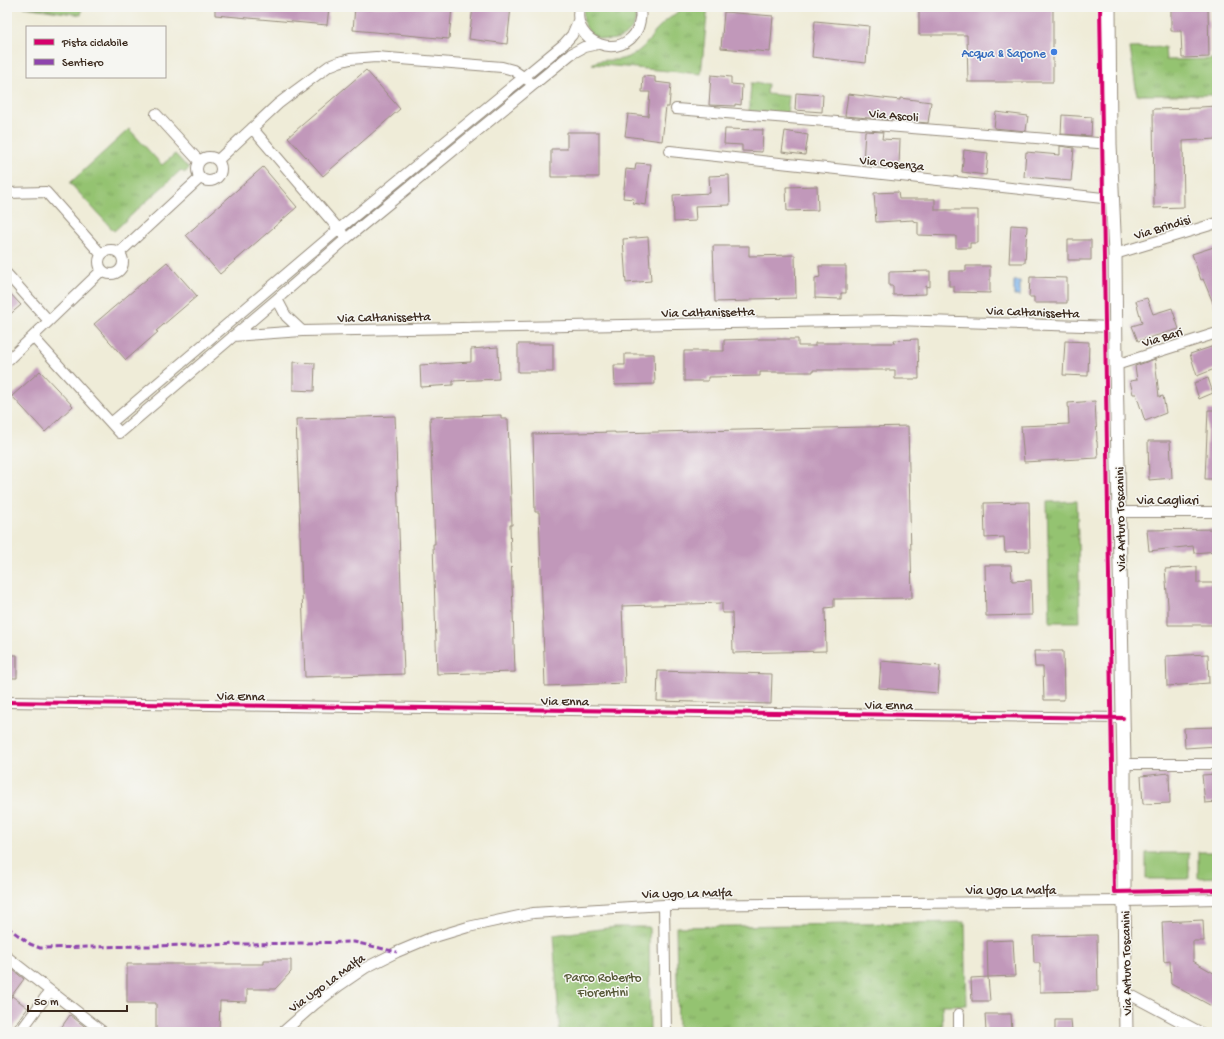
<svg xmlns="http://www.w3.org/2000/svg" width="1224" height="1039" font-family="'Gochi Hand',sans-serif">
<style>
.grass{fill:url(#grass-tufts);stroke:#687648}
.garden{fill:#94c371;stroke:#687648}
.water{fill:url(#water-waves);stroke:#5e7086}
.building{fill:#c198ba}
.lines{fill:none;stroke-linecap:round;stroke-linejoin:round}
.minor-casing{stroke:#958b7b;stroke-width:12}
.tertiary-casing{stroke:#958b7b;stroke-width:15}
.minor{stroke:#fff;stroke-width:10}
.tertiary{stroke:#fff;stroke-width:13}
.quiet{stroke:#8e44ad;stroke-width:3;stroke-dasharray:6 3;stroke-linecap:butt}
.cycleway-casing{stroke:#f6f6f2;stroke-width:6}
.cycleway{stroke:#d6006c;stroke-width:4}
.shop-dot{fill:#3f7fe0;stroke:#f6f6f2;stroke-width:1.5}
.labels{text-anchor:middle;stroke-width:3;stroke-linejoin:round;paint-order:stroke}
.shop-label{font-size:13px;fill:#366cbe;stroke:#f6f6f2;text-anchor:end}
.street-label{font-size:13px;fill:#3b2a1e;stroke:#f6f6f2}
.park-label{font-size:13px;fill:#565837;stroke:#f6f6f2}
</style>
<defs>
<pattern id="grass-tufts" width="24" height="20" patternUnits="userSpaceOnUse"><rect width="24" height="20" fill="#94c371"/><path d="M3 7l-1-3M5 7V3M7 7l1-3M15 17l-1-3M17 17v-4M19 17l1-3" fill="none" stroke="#7a9f5c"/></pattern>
<pattern id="water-waves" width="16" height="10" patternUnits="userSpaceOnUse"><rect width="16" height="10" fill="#80b7ef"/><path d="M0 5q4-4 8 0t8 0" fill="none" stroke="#6a95c1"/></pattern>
</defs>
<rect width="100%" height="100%" fill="#f6f6f2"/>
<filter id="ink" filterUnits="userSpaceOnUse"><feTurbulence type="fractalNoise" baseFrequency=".025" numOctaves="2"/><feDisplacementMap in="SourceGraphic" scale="8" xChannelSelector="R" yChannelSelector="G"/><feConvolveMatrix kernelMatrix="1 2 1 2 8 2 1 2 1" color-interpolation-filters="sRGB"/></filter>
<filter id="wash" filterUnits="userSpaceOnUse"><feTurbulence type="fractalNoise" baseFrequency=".012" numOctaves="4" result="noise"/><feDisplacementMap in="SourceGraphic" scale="16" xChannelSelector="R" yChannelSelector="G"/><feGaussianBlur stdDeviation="0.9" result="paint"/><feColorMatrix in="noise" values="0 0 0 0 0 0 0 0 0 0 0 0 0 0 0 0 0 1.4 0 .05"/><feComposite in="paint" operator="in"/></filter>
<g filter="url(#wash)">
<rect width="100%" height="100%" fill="#efecd8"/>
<path class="grass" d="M24 7H82L81 15Z
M584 7H634C647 47 575 54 584 7Z
M684 7H708L701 74 592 64C602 57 615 63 628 57 636 54 644 47 650 39 651 37 653 34 655 31 663 22 674 15 684 7Z
M1165 47 1166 60 1217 59V95H1137L1130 48Z
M751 83 768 84 767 94 789 96 787 114 749 111Z
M129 129 162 165 175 154 189 169 184 173 181 170 114 231 70 183Z
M1077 501 1080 622H1050L1047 502Z
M965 922 967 1005H942L943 1032H678L676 927Z
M616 927H649L650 1032H560L553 935Z"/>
<path class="garden" d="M1198 852H1217V877L1198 878Z
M1146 853H1189V879H1146Z"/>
<path class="water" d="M1014 281H1020V296H1014Z"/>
<g id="blocks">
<path class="building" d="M215 7H329L327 25 215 15Z
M355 7H452L449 39 353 30Z
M473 7H511L507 44 469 39Z
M919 7H1053V82H968L967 35H919Z
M1171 7H1208L1209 57 1182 58 1181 31H1171Z
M724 12 773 16 770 52 721 48Z
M815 21 869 26 866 63 812 57Z
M366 70 400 109 323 176 288 137Z
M711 75 731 77V84L742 85 741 105 735 104V106L709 105Z
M643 76 655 77V82L671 84 669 107H666L662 141 625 136 628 114 648 116 650 92H642Z
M796 93 823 95 822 112 795 110Z
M848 94 900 100V98L931 102 928 123 845 116Z
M1217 106V139L1183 141 1184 207 1154 208 1153 109 1200 108V107Z
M996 112 1028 116 1026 131 994 128Z
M1062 115 1092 117 1091 136 1061 134Z
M725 129 763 130 762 152 742 151V145L724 144Z
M785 131 808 135 805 155 782 152Z
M865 131 883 132 882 139 900 140 899 166 863 163Z
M567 132H599V177H551V149H567Z
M1060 146 1074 148 1071 181 1024 177 1026 152 1060 155Z
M964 150 988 153 986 175 962 172Z
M636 163 651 164 646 205 633 203 634 199 623 198 626 169 635 170Z
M263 167 297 207 220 274 186 235Z
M729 175 730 205 695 206 696 221 674 222 673 195 710 193 709 176Z
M817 186 818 210 787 211 786 187Z
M898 192 899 199H935V210H978V243H970V248H956V236L918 235V222L913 221V220L876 222 874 193Z
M1011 225 1027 226 1025 263H1009Z
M648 237 651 281 626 283 623 239Z
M1068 240H1091V260H1068Z
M713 246H749V256L795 255 796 298 750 299V301L715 302Z
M1217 246V312L1203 279 1201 280 1192 254Z
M167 262 197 296 156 331 158 332 126 360 94 324Z
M819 266H846V293H841V299L815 298V278L820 277Z
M966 266H990V293L954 292V286H949V271H966Z
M930 271V287L926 286V294L893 295V286H889V272Z
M1030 277 1067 278V303H1034V297H1029Z
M7 290 21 305 7 317Z
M1147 298 1153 314 1172 308 1179 329 1138 341 1132 326 1142 323 1136 301Z
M759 339H798V346H815V343H895L894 340 918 339 919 379H895V370H813V372H760V376L708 377V381H684V351H724V340Z
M1065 341 1089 342 1088 376 1063 375Z
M518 344H553V372H518Z
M1217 345V368L1197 376 1190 354Z
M498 347 499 379 453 381V385L421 387 420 365 471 362V349Z
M625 354H654L655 384 615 385 614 365H625Z
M1155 359 1159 397 1163 396 1166 413 1145 421 1136 394H1133L1130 381 1137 380 1135 366Z
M293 362 315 363 314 391 293 390Z
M40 371 73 406 45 432 12 396Z
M1208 378 1213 393 1199 399 1194 383Z
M1095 401 1097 440 1096 441H1097L1098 458 1024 462 1021 426 1069 424 1068 403Z
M1208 410H1217V479H1205Z
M501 415V419H508L512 525H510L515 672 437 674 433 544H435L430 417Z
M395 416 404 674 305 677 296 419Z
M908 426 912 598 834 599V607L825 608 826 651 733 653 732 613H722V603L622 606 625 683 545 686 539 512H535L533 434 615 432V433Z
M1148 441H1170L1172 478 1149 480Z
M1029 502 1030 551 1005 552 1004 537 985 538 984 503Z
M1217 529V551L1194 553 1193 546 1149 551 1147 530Z
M985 565H1011L1012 581 1031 580 1032 615 986 616Z
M1197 567V583H1217V625H1168V605L1165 569Z
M1034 651H1063L1064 700H1044L1043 667H1035Z
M1208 654 1209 683 1167 686 1166 656Z
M7 655H17V678H7Z
M881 661 940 666 938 693 879 688Z
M658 671 772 674 771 704 657 701Z
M1217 727V746L1185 748 1184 728Z
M1169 773 1170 803 1143 804 1141 776Z
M1217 774V802L1205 803 1202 775Z
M1203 920 1204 941H1193V961L1217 975V1009L1171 984 1170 961 1164 962 1162 922Z
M1097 935 1098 991 1040 992V963H1034L1033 936Z
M1013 940 1015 976 988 977 987 941Z
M264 960H291V972L275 989H247V1002L220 1001 219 1032H156V1003H127V964H264Z
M7 965 24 979 7 1002Z
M988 977 990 1001H972L971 978Z
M12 996 28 1008 10 1032H7V1003Z
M985 1014H1011L1012 1032H986Z
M70 1015 92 1032H58Z
M1055 1020H1071L1072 1032H1055Z"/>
</g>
</g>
<g filter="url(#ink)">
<use href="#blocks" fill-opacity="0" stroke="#958b7b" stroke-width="1"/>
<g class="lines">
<defs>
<path id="minor" d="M579 7C571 44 623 62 638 28 640 21 642 14 639 7
M676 109 1110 144
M156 114 199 161
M252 128 342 233
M670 151 1112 199
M197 169a12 12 0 1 1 24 0a12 12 0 1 1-24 0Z
M218 160 278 104 295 91 329 66 339 62 350 59 376 57 502 67 513 70 529 81
M7 193 46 192 101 254
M99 262a12 12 0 1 1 24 0a12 12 0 1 1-24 0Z
M119 253 200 178
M1115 254 1217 223
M7 274 49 321 7 361
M277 299 286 316 302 331
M49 321 102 270
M233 336 302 331 894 320 1115 327
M33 337 120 433 277 299 347 238 571 54 584 47 598 44
M1116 365 1217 333
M111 423 339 229 564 44 572 35 578 21
M1119 512H1217
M7 702 1123 718
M1124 764H1217
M664 905 666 1032
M7 957 103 1032
M1125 992 1200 1032
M959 1014V1032
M20 1032 50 991
M283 1032 315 1004 340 985 365 968 397 952 428 939 468 927 533 913 664 905 1124 901 1217 899"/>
<path id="tertiary" d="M1109 7 1110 144 1115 254 1116 365 1124 764V901L1126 1032"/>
</defs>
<use href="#minor" class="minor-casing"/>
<use href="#tertiary" class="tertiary-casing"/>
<use href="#minor" class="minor"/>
<use href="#tertiary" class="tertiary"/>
<path class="quiet" d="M7 927 30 944 40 948 354 942 397 952"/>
<defs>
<path id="cycleway" d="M1100 7 1114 892 1217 890
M7 702 1123 718"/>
</defs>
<use href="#cycleway" class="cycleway-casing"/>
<use href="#cycleway" class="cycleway"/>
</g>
</g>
<circle class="shop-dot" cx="1054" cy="52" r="4"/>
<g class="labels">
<g class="shop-label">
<text x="1046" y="57">Acqua &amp; Sapone</text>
</g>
<g class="street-label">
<text transform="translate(894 114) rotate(5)" y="5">Via Ascoli</text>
<text transform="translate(892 162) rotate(6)" y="5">Via Cosenza</text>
<text transform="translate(1162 226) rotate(-17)" y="5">Via Brindisi</text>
<text transform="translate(708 311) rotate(-1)" y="5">Via Caltanissetta</text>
<text transform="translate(1033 311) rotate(2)" y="5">Via Caltanissetta</text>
<text transform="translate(384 316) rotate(-1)" y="5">Via Caltanissetta</text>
<text transform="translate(1162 336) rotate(-17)" y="5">Via Bari</text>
<text x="1168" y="504">Via Cagliari</text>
<text transform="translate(1119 519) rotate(-91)" y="5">Via Arturo Toscanini</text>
<text transform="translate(241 695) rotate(1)" y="5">Via Enna</text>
<text transform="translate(565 700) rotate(1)" y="5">Via Enna</text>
<text transform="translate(889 704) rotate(1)" y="5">Via Enna</text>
<text x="1011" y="894">Via Ugo La Malfa</text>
<text transform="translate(687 892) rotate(-1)" y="5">Via Ugo La Malfa</text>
<text transform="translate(1125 963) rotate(-91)" y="5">Via Arturo Toscanini</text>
<text transform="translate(326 982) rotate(-36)" y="5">Via Ugo La Malfa</text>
</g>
<g class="park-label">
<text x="603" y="981">Parco Roberto<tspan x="603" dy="15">Fiorentini</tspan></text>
</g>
</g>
<rect width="1224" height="1039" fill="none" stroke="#f6f6f2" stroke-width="24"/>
<rect x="26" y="26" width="140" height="52" fill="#f6f6f2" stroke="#aba49d"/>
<rect x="34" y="39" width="20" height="6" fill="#d6006c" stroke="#aba49d"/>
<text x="62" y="46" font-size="12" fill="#3b2a1e">Pista ciclabile</text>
<rect x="34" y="59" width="20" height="6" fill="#8e44ad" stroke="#aba49d"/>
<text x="62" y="66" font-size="12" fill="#3b2a1e">Sentiero</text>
<path d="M28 1005v6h99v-6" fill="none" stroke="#3b2a1e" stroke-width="2"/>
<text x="34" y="1005" font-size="12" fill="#3b2a1e" stroke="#f6f6f2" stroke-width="3" paint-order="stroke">50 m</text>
</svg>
